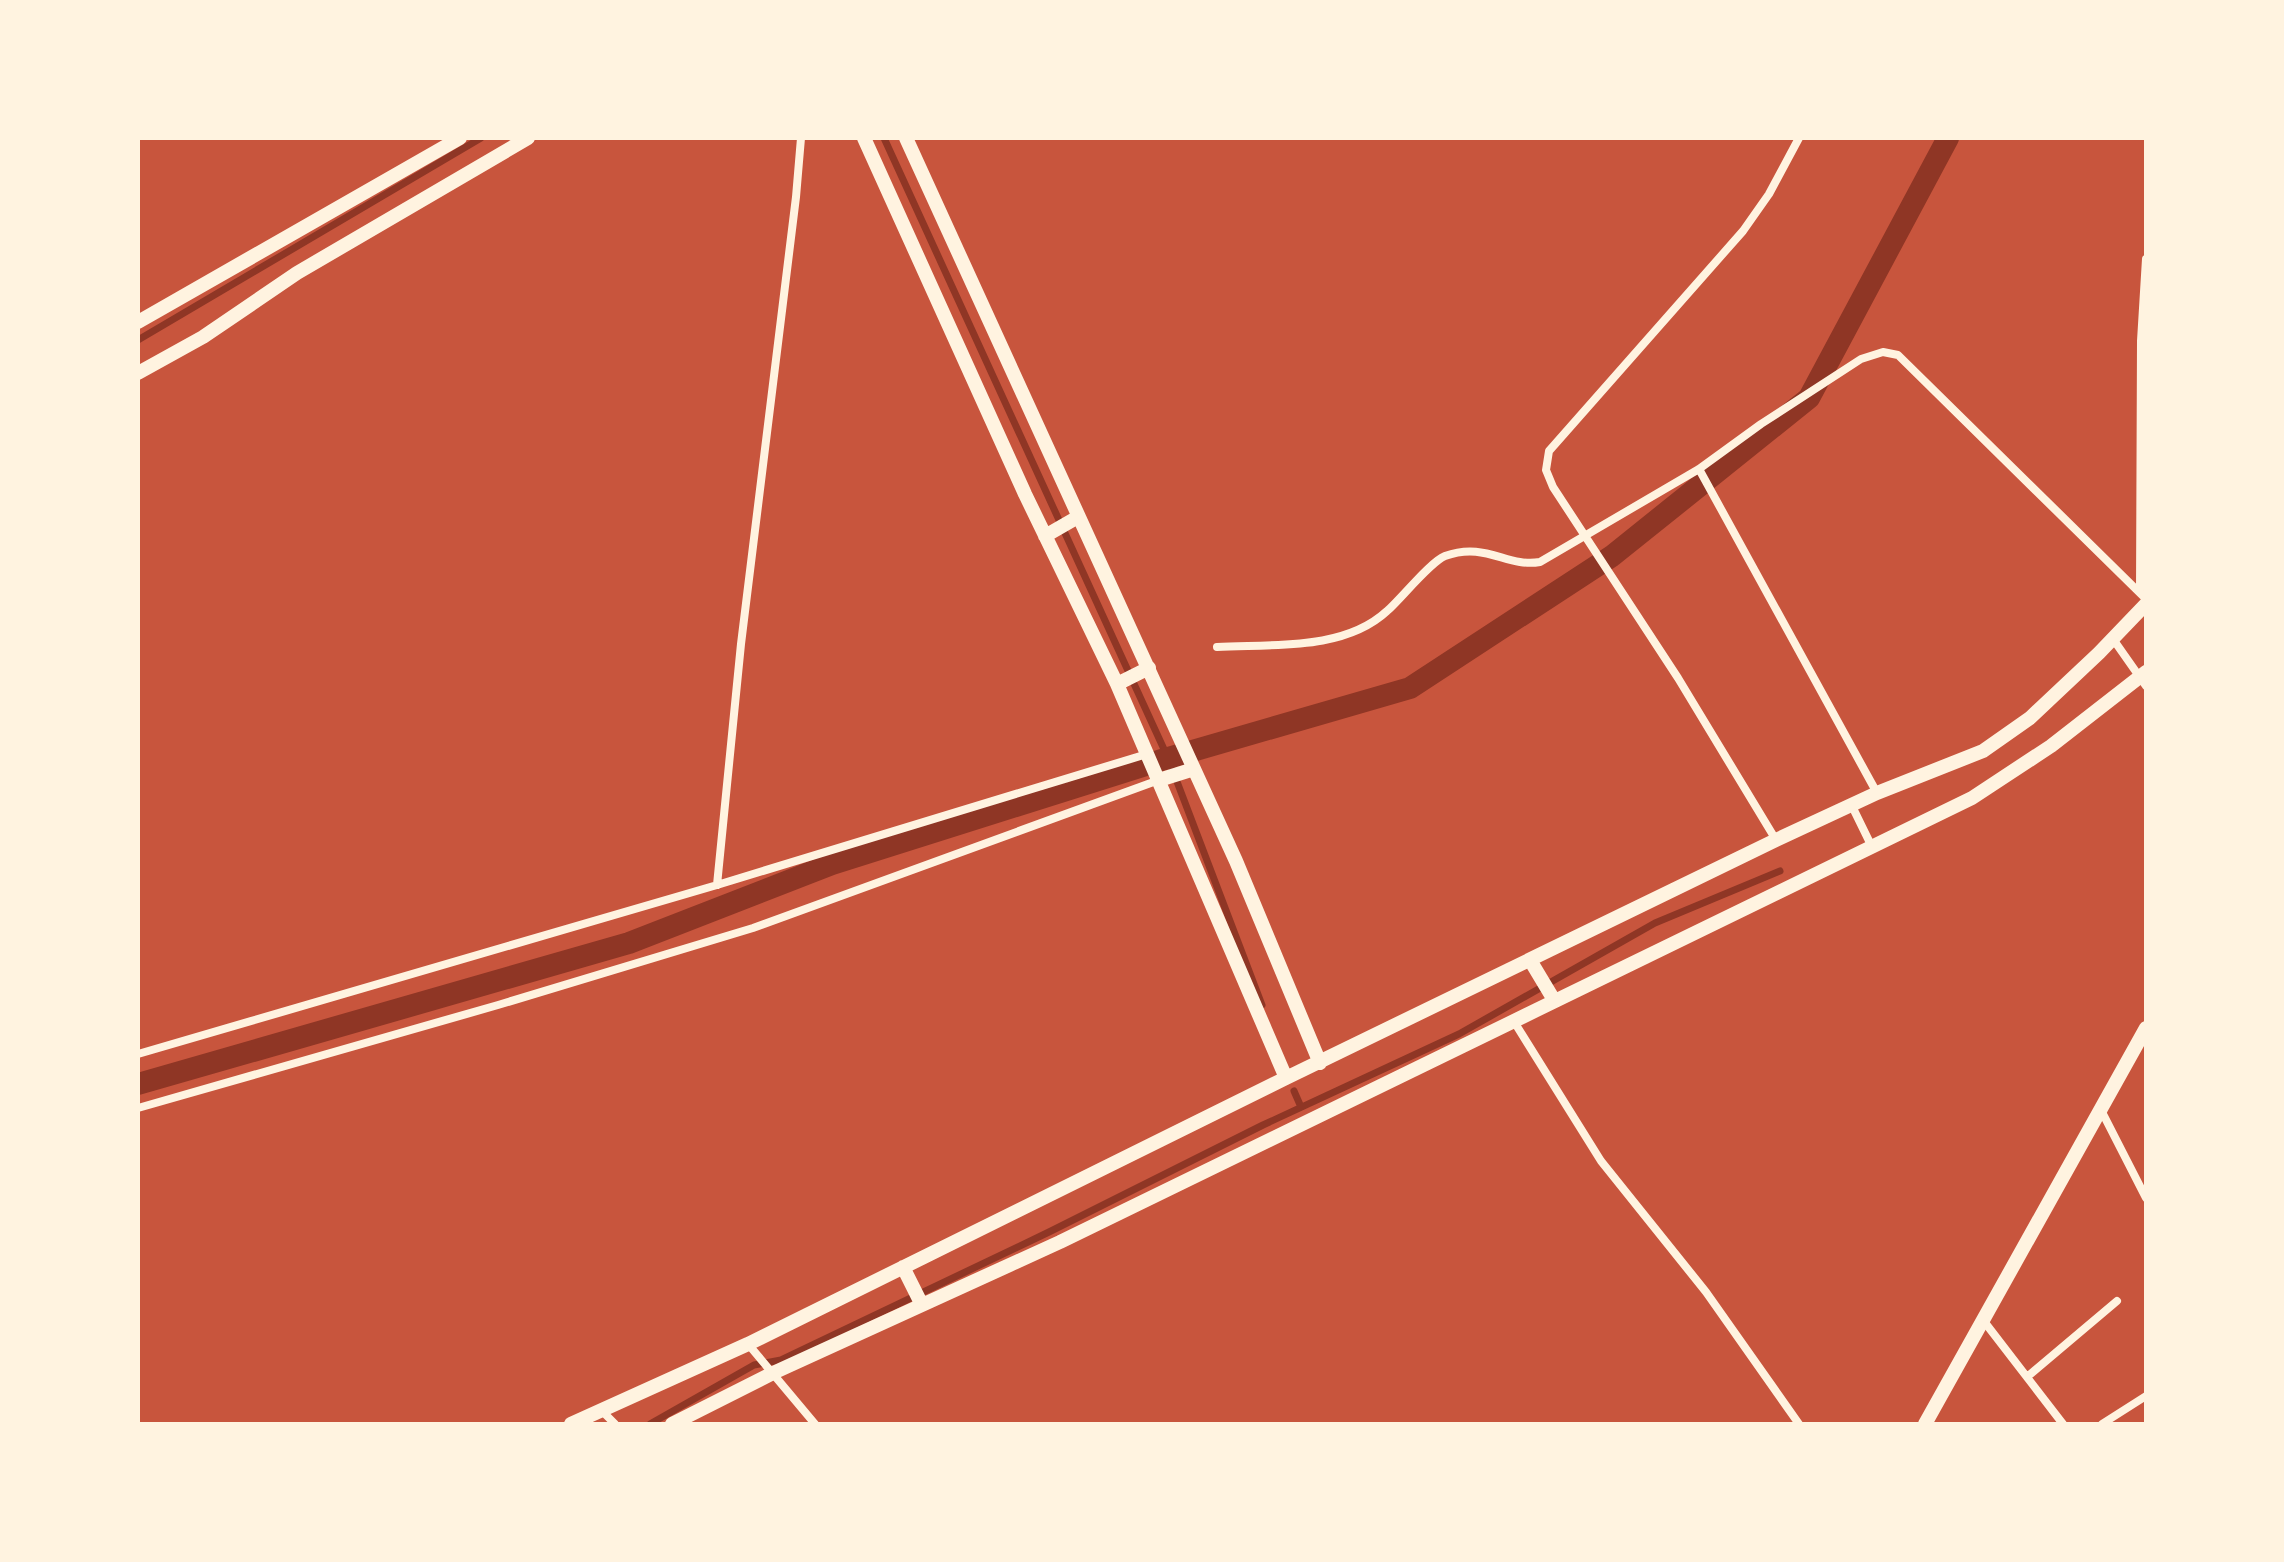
<svg xmlns="http://www.w3.org/2000/svg" width="2284" height="1562" font-family="Manrope,sans-serif">
<style>
.lines{fill:none;stroke-linecap:round;stroke-linejoin:round}
.stream{stroke:#8f3625;stroke-width:7}
.canal{stroke:#8f3625;stroke-width:22}
.minor{stroke:#fff3e0;stroke-width:8}
.tertiary{stroke:#fff3e0;stroke-width:14}
</style>
<rect width="100%" height="100%" fill="#c8553d"/>
<g class="lines">
<path class="stream" d="M884 138 1168 758 1262 1005
M138 340 481 138
M1294 1091 1301 1107
M650 1424 754 1365 781 1360 1049 1232 1263 1125 1459 1034 1655 923 1780 871"/>
<path class="canal" d="M138 1084 629 943 832 864 1168 758 1410 688 1612 556 1809 398 1948 138"/>
<path class="minor" d="M1699 469 1877 793
M2140 591 2141 341 2146 259
M2113 639 2146 686
M1217 647C1272 644 1344 651 1387 611 1401 599 1430 562 1445 556 1486 541 1507 568 1540 562L1699 469 1761 424 1861 359 1883 352 1898 355 2146 599
M1851 804 1872 847
M1776 840 1678 678 1553 487 1546 470 1549 451 1743 231 1769 194 1799 138
M717 885 741 644 796 197 801 138
M1513 1020 1601 1161 1706 1292 1799 1424
M138 1054 717 885 1147 754
M138 1108 498 1005 753 928 1159 780
M2101 1110 2146 1198
M1983 1320 2063 1424
M748 1344 815 1424
M2027 1377 2117 1301
M601 1410 615 1424
M2102 1424 2146 1396"/>
<path class="tertiary" d="M864 138 1025 494 1117 684 1286 1078
M906 138 1236 861 1320 1063
M138 322 460 138
M138 373 203 337 297 273 528 138
M1045 536 1078 517
M1117 684 1149 668
M1159 780 1194 769
M1530 960 1554 1000
M903 1267 922 1305
M571 1424 748 1344 1286 1078 1776 840 1877 793 1983 751 2030 718 2099 653 2146 604
M672 1424 773 1373 1060 1242 1972 798 2051 746 2146 672
M1925 1424 2146 1028"/>
</g>
<rect width="2284" height="1562" fill="none" stroke="#fff3e0" stroke-width="280"/>
</svg>
